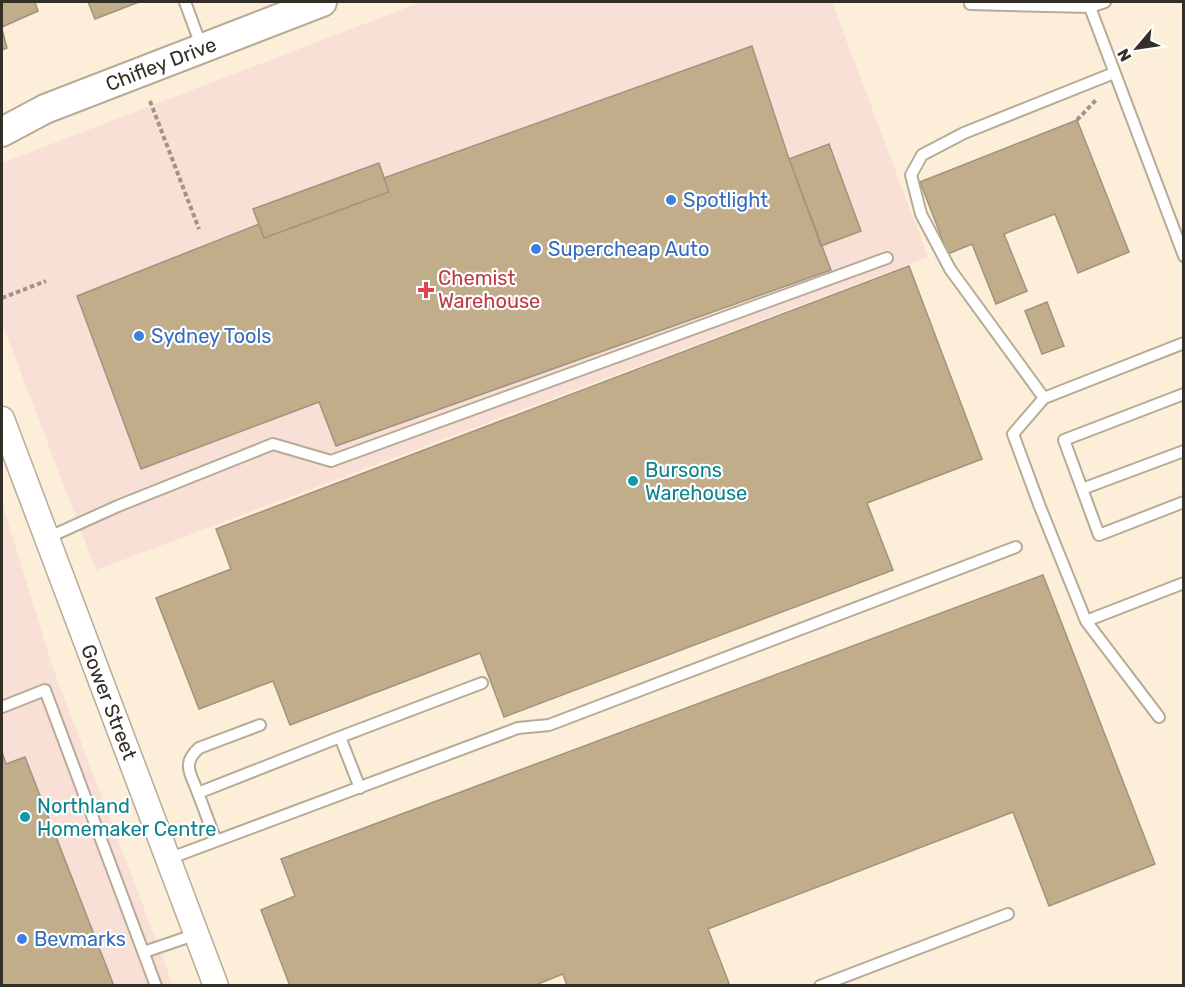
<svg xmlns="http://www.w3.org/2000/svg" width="1185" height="987" font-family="Rubik,sans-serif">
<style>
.commercial{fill:#f8e0d6}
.building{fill:#c2ad8b;stroke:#a0937f;stroke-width:1.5}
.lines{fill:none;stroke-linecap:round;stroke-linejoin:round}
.service-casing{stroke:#b8ab96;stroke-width:14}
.tertiary-casing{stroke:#b8ab96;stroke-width:27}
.secondary-casing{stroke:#b8ab96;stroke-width:32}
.path{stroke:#9f9586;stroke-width:4;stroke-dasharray:4.5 3;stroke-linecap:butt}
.service{stroke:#fff;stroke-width:10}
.tertiary{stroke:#fff;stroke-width:24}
.secondary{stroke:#fff;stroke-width:28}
.shop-dot{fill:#3f7fe0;stroke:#fff;stroke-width:2}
.health-dot{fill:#e0444e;stroke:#fff;stroke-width:2}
.culture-dot{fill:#0f9aa8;stroke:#fff;stroke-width:2}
.labels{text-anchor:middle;stroke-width:4.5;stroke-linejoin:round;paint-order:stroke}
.street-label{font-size:20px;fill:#332e26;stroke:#fff}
.shop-label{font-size:20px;fill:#366cbe;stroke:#fff;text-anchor:start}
.health-label{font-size:20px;fill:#be3a42;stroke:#fff;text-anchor:start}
.culture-label{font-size:20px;fill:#0d838f;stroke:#fff;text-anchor:start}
</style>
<rect width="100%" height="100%" fill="#fceed8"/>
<path class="commercial" d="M421 2H832L928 257 96 570 2 323V163Z
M2 503 53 668 173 985H2Z"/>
<path class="building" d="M2 2H35L38 11 2 27Z
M88 2H139L95 19Z
M2 29 7 48 2 50Z
M752 46 789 159 831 270 336 446 319 402 141 469 77 296 259 224 264 238 389 192 384 178Z
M1077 120 1129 252 1078 273 1055 214 1004 234 1027 291 996 304 972 244 948 254 920 182Z
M829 144 861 231 821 246 789 159Z
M379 163 389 192 264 238 253 209Z
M909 266 982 459 867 503 893 570 504 717 480 653 290 725 273 681 199 709 156 598 231 569 216 529Z
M1047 302 1064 346 1042 354 1025 311Z
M1043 575 1155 864 1049 906 1013 812 708 929 730 986H567L563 974 533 986H290L261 910 295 896 281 859Z
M2 752 6 764 25 757 114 986H2Z"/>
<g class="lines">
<defs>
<path id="service" d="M185 2 202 48
M1088 2 1184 256
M970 4 1090 7 1105 2
M1184 343 1044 398 1013 434 1040 507 1086 621 1184 583
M1184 394 1064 440 1099 535 1184 502
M1044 398 950 269 921 214 911 175 922 155 964 133 1114 73
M1082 489 1184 451
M47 538 118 506 273 444 331 461 887 258
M1086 621 1159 717
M2 707 45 690 156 986
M340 737 360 788
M198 793C191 774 181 764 199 748L260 725
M216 841 198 793 340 737 482 683
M168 859 518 728 549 725 1016 547
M144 952 197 934
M820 986 1008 914"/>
<path id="tertiary" d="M2 419 216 986"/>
<path id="secondary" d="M2 132 45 109 322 2"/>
</defs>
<use href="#service" class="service-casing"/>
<use href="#tertiary" class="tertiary-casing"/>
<use href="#secondary" class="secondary-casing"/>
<path class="path" d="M150 101 199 229
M1077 120 1096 100
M2 298 46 281"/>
<use href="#service" class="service"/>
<use href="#tertiary" class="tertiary"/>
<use href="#secondary" class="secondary"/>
</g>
<g class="shop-dot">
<circle cx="671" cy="200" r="6"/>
<circle cx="536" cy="249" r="6"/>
<circle cx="139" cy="336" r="6"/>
<circle cx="22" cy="939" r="6"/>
</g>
<path class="health-dot" d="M423 281h6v6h6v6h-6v6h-6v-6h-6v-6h6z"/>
<g class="culture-dot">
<circle cx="633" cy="481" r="6"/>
<circle cx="25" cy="817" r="6"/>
</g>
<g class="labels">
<g class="street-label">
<text transform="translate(161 64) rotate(-21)" y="7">Chifley Drive</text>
<text transform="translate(109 702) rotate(69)" y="7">Gower Street</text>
</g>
<g class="shop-label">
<text x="683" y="207">Spotlight</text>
<text x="548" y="256">Supercheap Auto</text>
<text x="151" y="343">Sydney Tools</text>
<text x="34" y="946">Bevmarks</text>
</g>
<g class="health-label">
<text x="438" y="285">Chemist<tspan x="438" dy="23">Warehouse</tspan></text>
</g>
<g class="culture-label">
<text x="645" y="477">Bursons<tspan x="645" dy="23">Warehouse</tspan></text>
<text x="37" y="813">Northland<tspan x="37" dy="23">Homemaker Centre</tspan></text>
</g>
</g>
<rect width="1185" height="987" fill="none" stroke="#332e26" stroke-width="6"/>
<g transform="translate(1137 48) rotate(241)" stroke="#ffffff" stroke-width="4.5" paint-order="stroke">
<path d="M0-4.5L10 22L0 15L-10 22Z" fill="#332e26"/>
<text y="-9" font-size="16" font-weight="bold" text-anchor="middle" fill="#332e26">N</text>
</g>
</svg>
